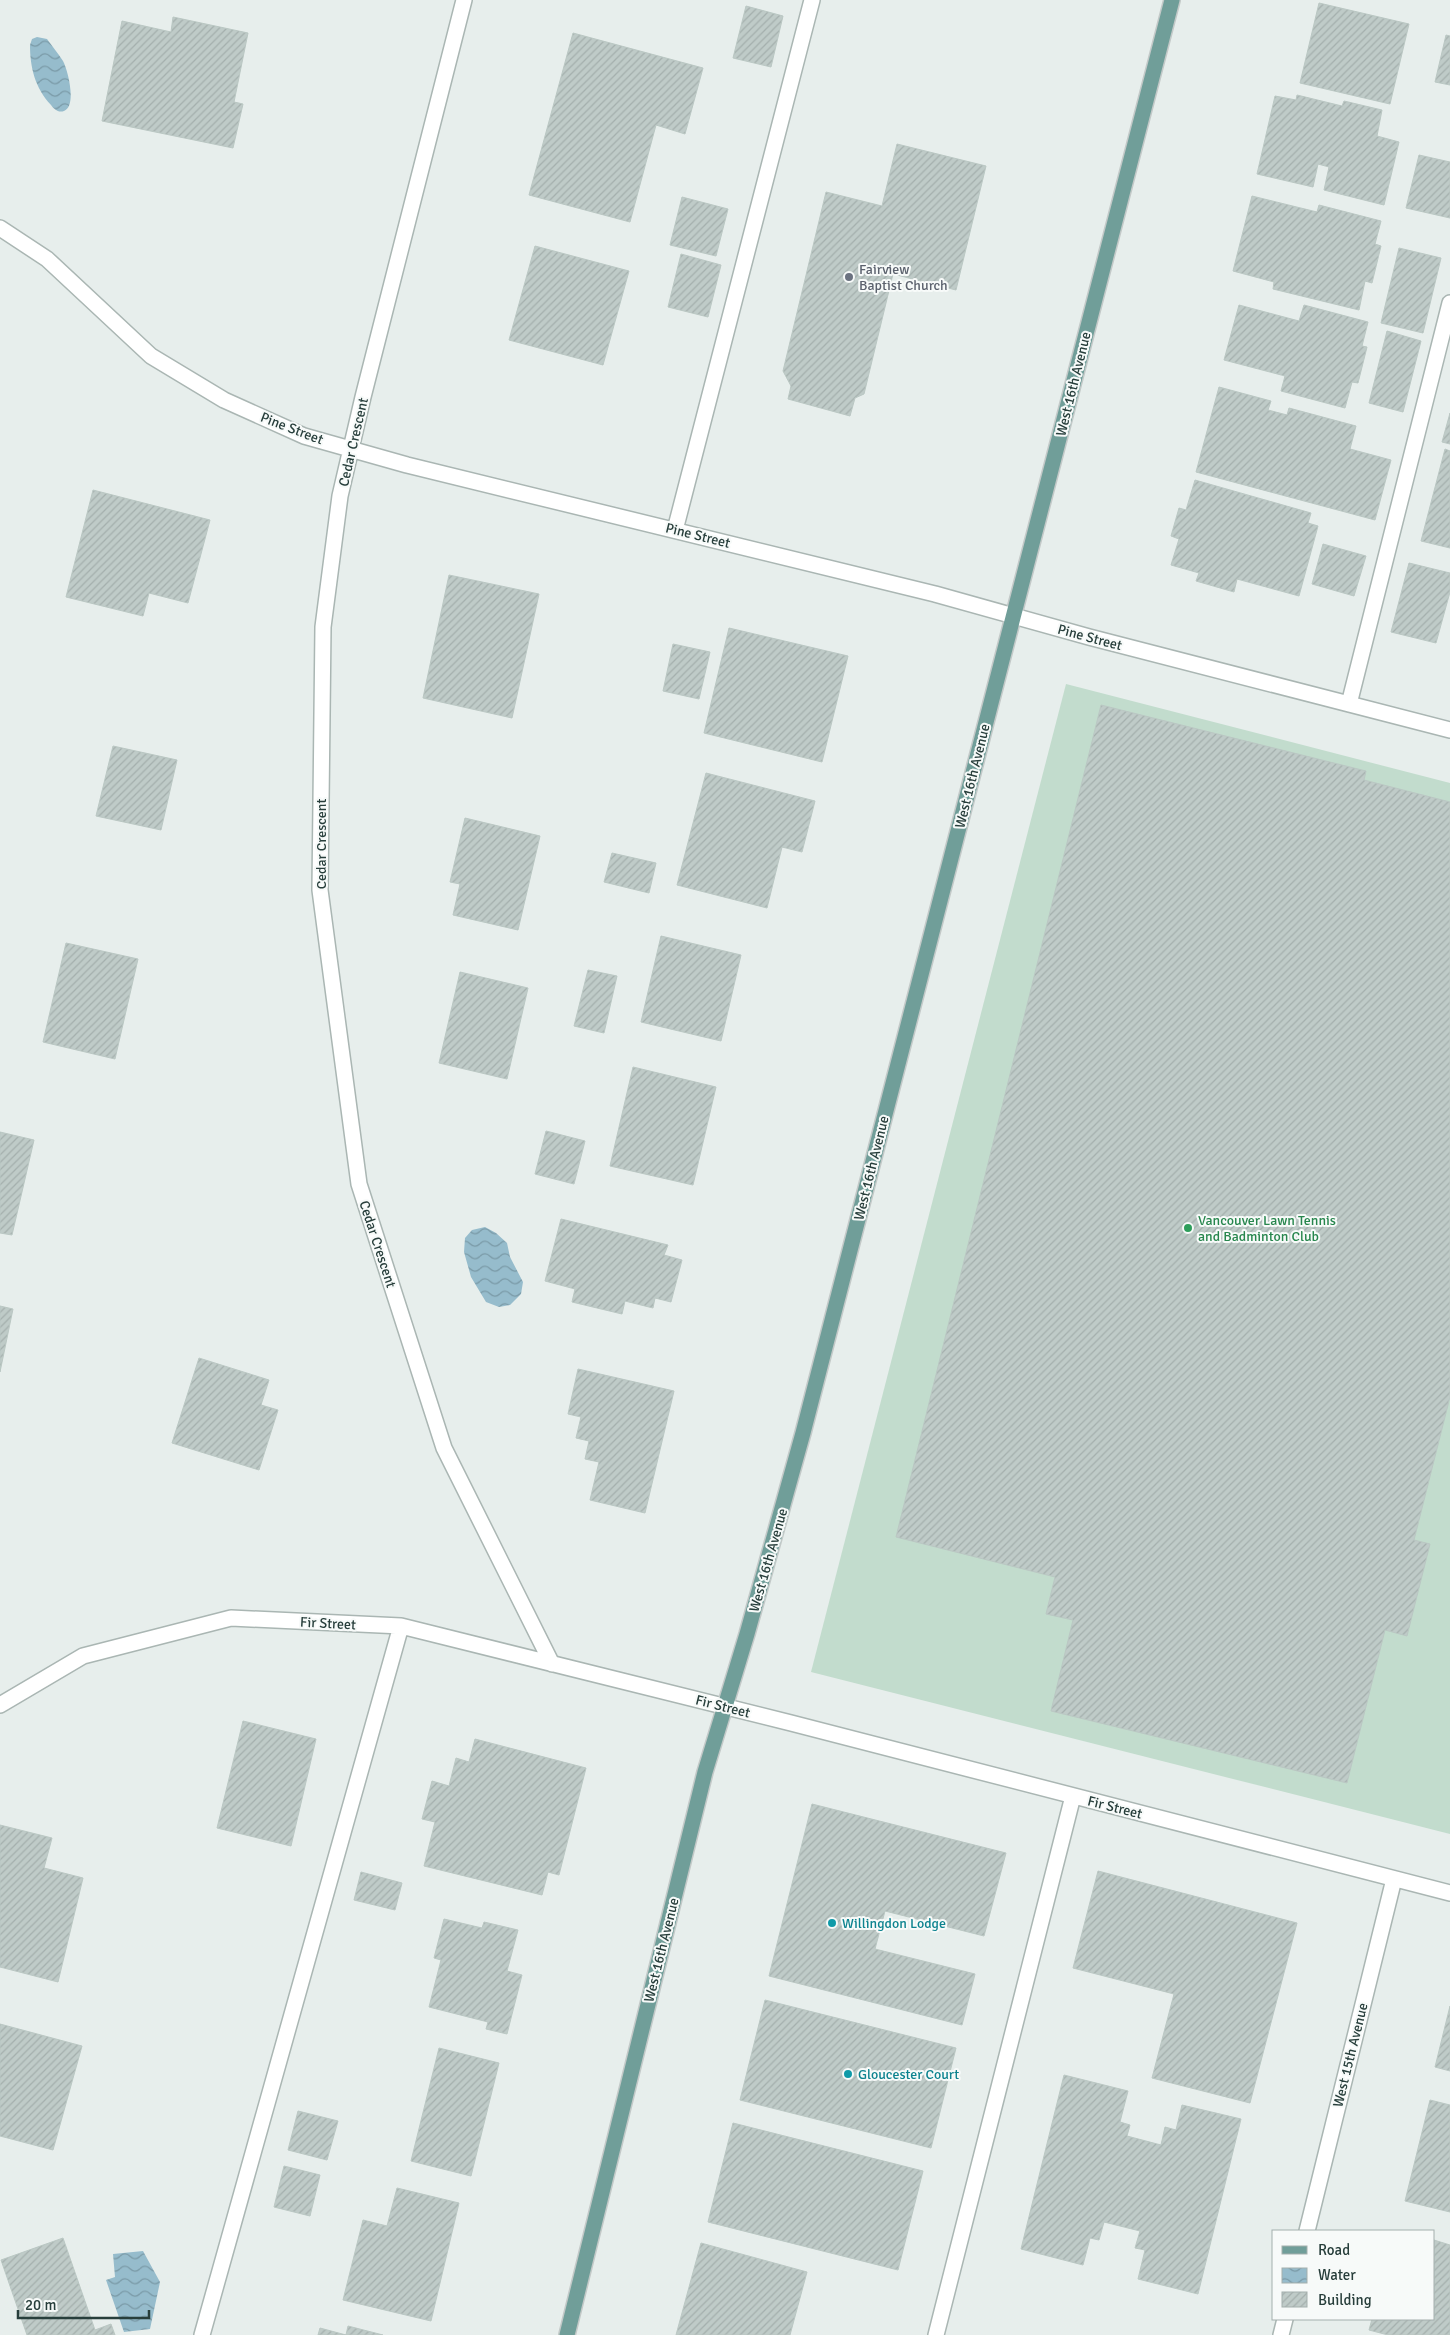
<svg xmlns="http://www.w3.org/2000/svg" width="1450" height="2335" font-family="Signika,sans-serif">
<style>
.pitch{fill:#c2dccd}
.water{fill:url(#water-waves)}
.building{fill:url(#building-hatch);stroke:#bac7c3}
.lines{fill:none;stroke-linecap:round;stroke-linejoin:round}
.minor-casing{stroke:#aab6b3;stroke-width:18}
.major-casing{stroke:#c3c9c8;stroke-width:18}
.minor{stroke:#fff;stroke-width:15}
.major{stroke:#709e99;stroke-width:15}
.worship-dot{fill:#6b7280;stroke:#f7faf9;stroke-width:2}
.leisure-dot{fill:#2e9e5b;stroke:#f7faf9;stroke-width:2}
.culture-dot{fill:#0f9aa8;stroke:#f7faf9;stroke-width:2}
.labels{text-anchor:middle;stroke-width:4;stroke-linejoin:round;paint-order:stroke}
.worship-label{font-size:14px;fill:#5b616d;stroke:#f7faf9;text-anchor:start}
.street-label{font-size:14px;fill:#273e3b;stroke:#f7faf9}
.leisure-label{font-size:14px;fill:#27864d;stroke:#f7faf9;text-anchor:start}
.culture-label{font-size:14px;fill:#0d838f;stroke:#f7faf9;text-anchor:start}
</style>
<defs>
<pattern id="water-waves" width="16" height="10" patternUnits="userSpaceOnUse" patternTransform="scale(1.25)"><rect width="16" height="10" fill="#96bccc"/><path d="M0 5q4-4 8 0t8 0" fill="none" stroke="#7a9aa7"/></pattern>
<pattern id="building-hatch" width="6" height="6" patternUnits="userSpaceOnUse" patternTransform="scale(1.25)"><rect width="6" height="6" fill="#bfcbc8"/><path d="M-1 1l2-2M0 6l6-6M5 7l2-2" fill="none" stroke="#a4afad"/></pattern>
</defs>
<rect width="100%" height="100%" fill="#e7eeec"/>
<path class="pitch" d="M1066 684 1450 783V1834L811 1672Z"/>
<path class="water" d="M37 37 47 39C52 46 58 53 63 61 68 70 77 106 64 111 58 113 54 109 51 105 35 88 30 67 30 45L32 39Z
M485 1227 496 1233 507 1243 510 1257 523 1282 521 1294 510 1305 499 1307 486 1302 471 1277 464 1252 465 1238 472 1230Z
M143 2251 160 2282 150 2329 124 2332 106 2280 115 2277 113 2254Z"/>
<path class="building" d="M1319 3 1409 24 1390 104 1300 83Z
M746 6 783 16 771 67 733 58Z
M173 17 248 33 234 102 243 104 233 148 102 121 122 21 171 32Z
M573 33 703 68 685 134 656 125 630 222 529 195Z
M1446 35 1450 36V85L1435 82Z
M1297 95 1342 106 1344 101 1382 110 1377 136 1399 142 1384 205 1324 190 1329 167 1318 164 1313 187 1257 174 1275 96 1296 100Z
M897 144 986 166 956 290 893 274 864 394 855 398 850 416 788 399 791 386 783 371 826 192 882 206Z
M1419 155 1450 162V218L1406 208Z
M1252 196 1317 212 1319 205 1381 221 1375 244 1381 246 1372 283 1365 281 1359 310 1273 289 1274 282 1233 271Z
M682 197 728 209 716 256 670 245Z
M535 246 629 271 603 365 509 340Z
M1399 248 1441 258 1423 333 1381 323Z
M681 254 721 265 708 317 668 307Z
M1239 305 1299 321 1304 305 1368 322 1362 346 1367 347 1358 383 1352 382 1345 408 1281 391 1285 376 1224 360Z
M1387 331 1421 341 1403 412 1369 403Z
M1219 387 1271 401 1268 410 1287 415 1289 408 1356 426 1350 449 1391 460 1375 520 1196 472Z
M1450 413V444L1442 442Z
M1445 449 1450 451V548L1421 541Z
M1195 480 1311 513 1308 523 1318 526 1299 596 1237 579 1234 592 1196 581 1199 573 1171 565 1179 539 1171 536 1179 508 1186 510Z
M93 490 210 520 188 603 149 593 143 616 66 597Z
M1323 544 1366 556 1354 596 1312 584Z
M1409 563 1450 573V592L1436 643 1391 632Z
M449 575 539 594 512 718 423 698Z
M729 628 848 656 822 762 704 733Z
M673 644 710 652 699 699 663 691Z
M1101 705 1366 771 1364 780 1450 802V1397L1414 1540 1430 1544 1407 1636 1385 1630 1347 1783 1051 1711 1073 1620 1046 1614 1055 1577 896 1537Z
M113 746 177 760 161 830 96 816Z
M706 773 815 801 802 852 782 847 767 908 677 885Z
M465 818 540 836 518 930 453 915 460 884 450 882Z
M612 853 656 863 649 893 604 882Z
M661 936 741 955 721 1041 641 1022Z
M66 943 138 959 115 1059 43 1042Z
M588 970 617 976 604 1033 574 1026Z
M460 972 528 988 507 1079 439 1063Z
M633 1067 716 1087 693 1185 610 1166Z
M546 1131 585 1141 574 1184 535 1174Z
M0 1132 34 1140 12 1235 0 1233Z
M561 1219 668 1245 664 1255 682 1260 671 1302 655 1298 653 1308 625 1301 622 1314 572 1302 575 1289 545 1281Z
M0 1306 13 1309 0 1372Z
M199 1358 269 1380 261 1405 278 1410 259 1470 172 1443Z
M578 1369 674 1391 645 1513 590 1500 599 1462 585 1459 589 1441 576 1438 581 1417 568 1414Z
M243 1721 316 1739 291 1846 217 1828Z
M475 1739 586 1768 559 1875 548 1872 542 1895 424 1866 435 1822 422 1819 432 1781 449 1786 456 1758 469 1762Z
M812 1804 1006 1853 984 1936 885 1911 875 1949 975 1974 962 2025 769 1976Z
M0 1825 52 1838 44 1868 83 1878 58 1982 0 1967Z
M1098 1871 1297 1923 1250 2103 1152 2078 1174 1994 1073 1968Z
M361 1872 402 1883 395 1910 354 1900Z
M444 1919 482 1928 484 1922 518 1930 507 1971 522 1975 507 2034 486 2029 488 2022 429 2007 441 1960 434 1958Z
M765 2000 956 2048 931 2148 740 2100Z
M1450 2006V2071L1435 2067Z
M0 2024 82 2046 53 2150 0 2136Z
M439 2048 499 2063 471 2176 411 2161Z
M1064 2075 1128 2091 1120 2122 1130 2125 1127 2136 1161 2145 1165 2127 1176 2130 1182 2105 1241 2119 1198 2294 1138 2279 1145 2250 1135 2248 1140 2231 1104 2222 1099 2240 1090 2238 1083 2265 1021 2249Z
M1430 2100 1450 2105V2212L1405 2201Z
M298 2111 338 2121 327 2160 288 2150Z
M733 2123 923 2171 898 2270 708 2222Z
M284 2166 320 2175 310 2216 274 2207Z
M397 2188 459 2203 431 2321 343 2300 363 2220 387 2226Z
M63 2238 95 2330 111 2324 115 2335H27L1 2260Z
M1434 2240 1450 2245V2335H1388L1369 2330 1372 2319H1434Z
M701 2243 807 2272 790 2335H676Z
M348 2326 383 2335H318L320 2328 346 2335Z"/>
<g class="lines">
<defs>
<path id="minor" d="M464 0 363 397 340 496 323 627 320 890 359 1184 444 1448 552 1664
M0 228 47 259 151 356 224 400 304 436 407 465 935 594 1089 637 1450 730
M675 530 812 0
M1349 704 1450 303
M0 1705 83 1656 231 1618 401 1626 791 1723 1450 1893
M1307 2231 1394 1879
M202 2335 401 1626
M936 2335 1073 1796
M1281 2335 1285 2319"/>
<path id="major" d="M567 2335 705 1772 747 1634 803 1433 1172 0"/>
</defs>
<use href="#minor" class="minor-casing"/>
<use href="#major" class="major-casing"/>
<use href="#minor" class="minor"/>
<use href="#major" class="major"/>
</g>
<circle class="worship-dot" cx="849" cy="277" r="5"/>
<circle class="leisure-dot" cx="1188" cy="1228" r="5"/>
<g class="culture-dot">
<circle cx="832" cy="1923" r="5"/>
<circle cx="848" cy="2074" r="5"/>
</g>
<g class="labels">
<g class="worship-label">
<text x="859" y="274">Fairview<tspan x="859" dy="16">Baptist Church</tspan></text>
</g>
<g class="street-label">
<text transform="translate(1073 384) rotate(-76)" y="5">West 16th Avenue</text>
<text transform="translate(292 428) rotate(21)" y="5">Pine Street</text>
<text transform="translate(353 442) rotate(-77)" y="5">Cedar Crescent</text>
<text transform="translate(698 535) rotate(14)" y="5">Pine Street</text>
<text transform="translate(1090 637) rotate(15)" y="5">Pine Street</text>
<text transform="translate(972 776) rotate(-76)" y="5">West 16th Avenue</text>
<text transform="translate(321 844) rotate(-90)" y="5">Cedar Crescent</text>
<text transform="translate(871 1168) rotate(-76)" y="5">West 16th Avenue</text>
<text transform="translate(378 1244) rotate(72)" y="5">Cedar Crescent</text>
<text transform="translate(768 1560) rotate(-74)" y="5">West 16th Avenue</text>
<text transform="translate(328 1623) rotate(3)" y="5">Fir Street</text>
<text transform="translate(723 1706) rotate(14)" y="5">Fir Street</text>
<text transform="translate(1115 1807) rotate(14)" y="5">Fir Street</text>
<text transform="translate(661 1950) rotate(-76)" y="5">West 16th Avenue</text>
<text transform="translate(1350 2055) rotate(-76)" y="5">West 15th Avenue</text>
</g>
<g class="leisure-label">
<text x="1198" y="1225">Vancouver Lawn Tennis<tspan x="1198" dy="16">and Badminton Club</tspan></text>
</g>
<g class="culture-label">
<text x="842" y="1928">Willingdon Lodge</text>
<text x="858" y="2079">Gloucester Court</text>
</g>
</g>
<rect x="1272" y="2230" width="162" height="90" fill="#f7faf9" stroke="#a4afad"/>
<rect x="1282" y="2246" width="25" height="8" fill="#709e99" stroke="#a4afad"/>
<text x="1318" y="2255" font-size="15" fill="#273e3b">Road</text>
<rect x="1282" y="2268" width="25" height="15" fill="url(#water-waves)" stroke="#a4afad"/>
<text x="1318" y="2280" font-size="15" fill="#273e3b">Water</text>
<rect x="1282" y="2292" width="25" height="15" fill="url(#building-hatch)" stroke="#a4afad"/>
<text x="1318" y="2305" font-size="15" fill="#273e3b">Building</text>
<path d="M18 2310v8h131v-8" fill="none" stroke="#273e3b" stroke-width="2.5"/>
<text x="25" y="2310" font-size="15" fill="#273e3b" stroke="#f7faf9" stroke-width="4" paint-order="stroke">20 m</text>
</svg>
